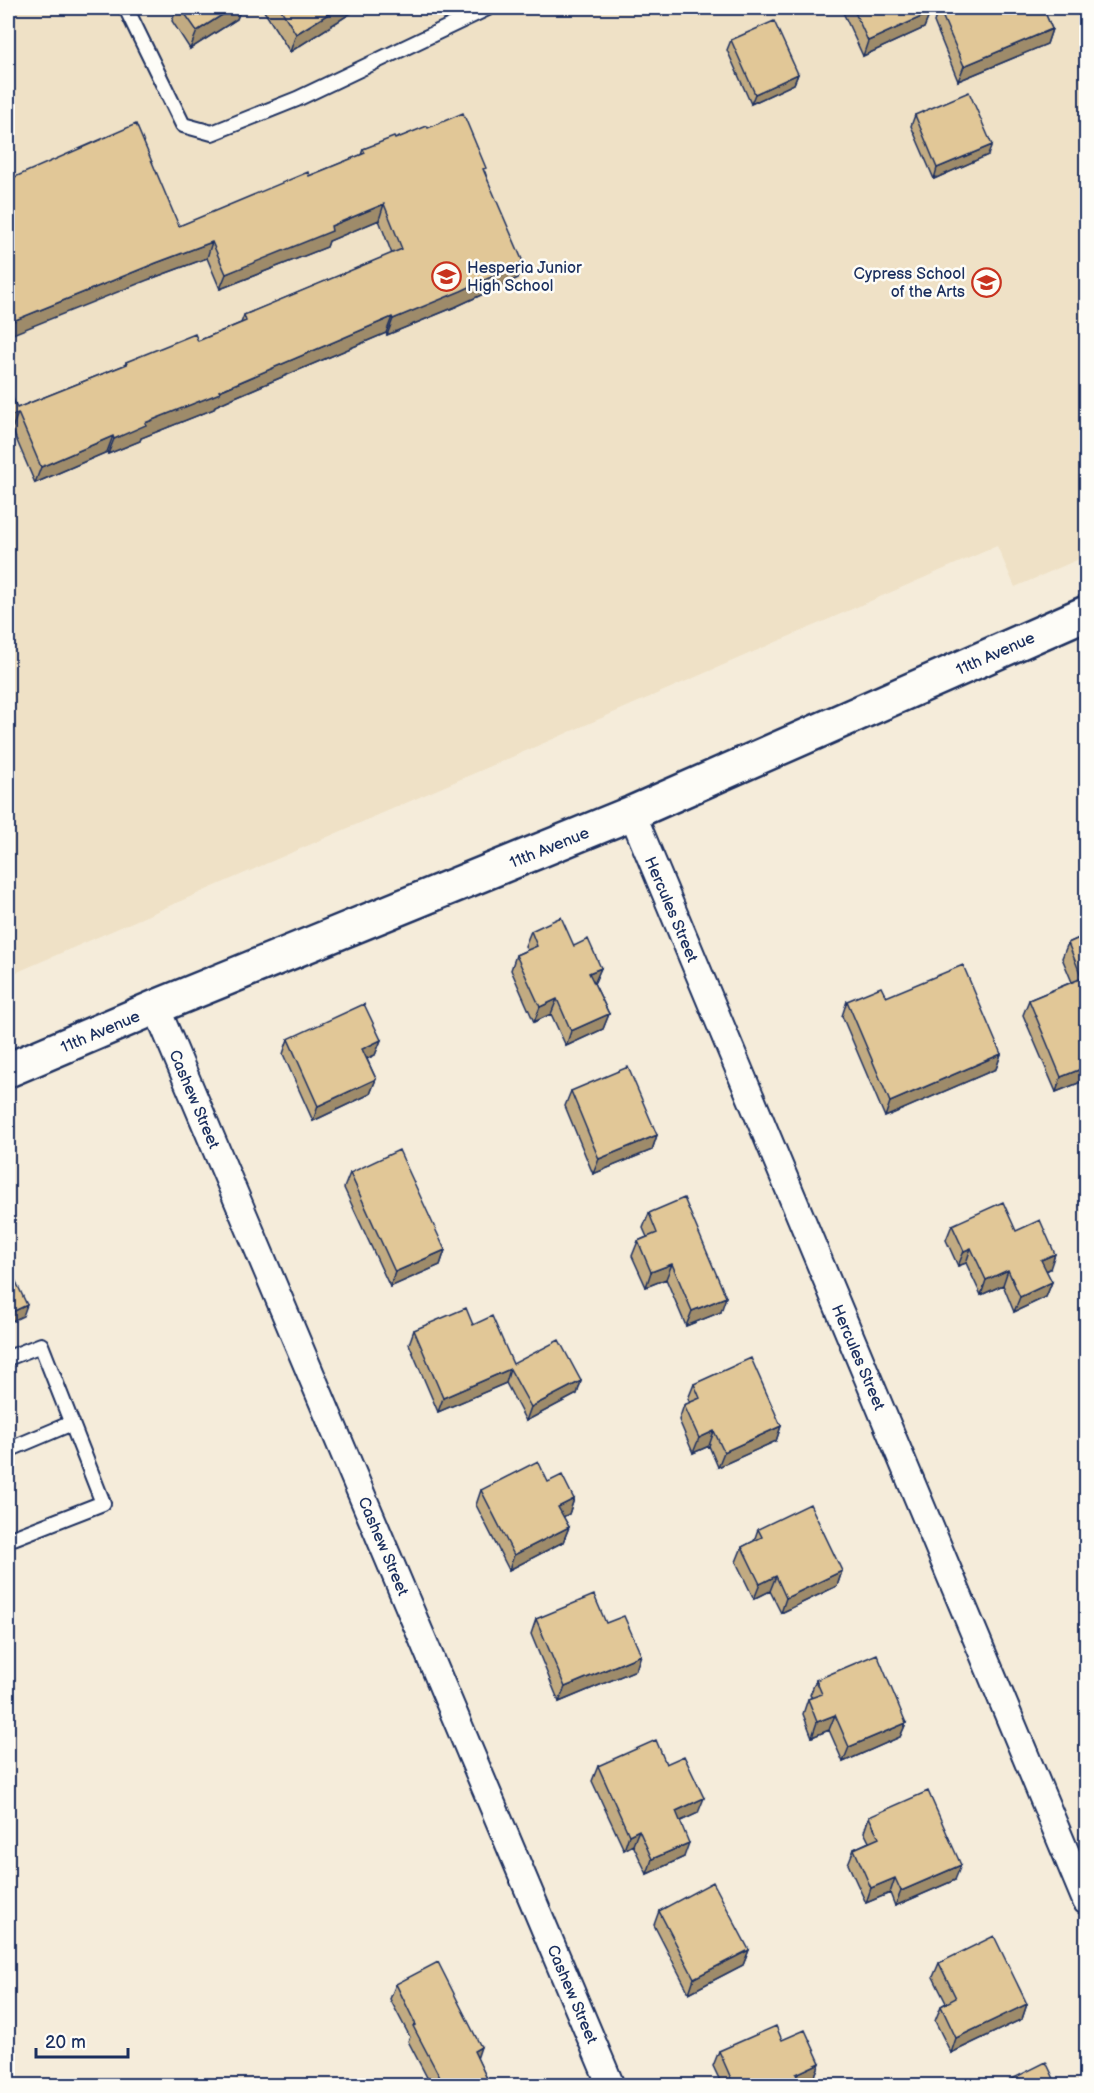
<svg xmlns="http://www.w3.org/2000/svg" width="1094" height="2093" font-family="'Balsamiq Sans',sans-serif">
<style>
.built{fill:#efe1c6}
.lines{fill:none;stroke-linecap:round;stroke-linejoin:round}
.service-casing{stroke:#1b2f5e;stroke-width:18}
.minor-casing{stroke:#1b2f5e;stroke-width:30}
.secondary-casing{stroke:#1b2f5e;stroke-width:38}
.service{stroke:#fdfcf7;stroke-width:14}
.minor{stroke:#fdfcf7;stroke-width:26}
.secondary{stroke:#fdfcf7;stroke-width:33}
.wall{fill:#c2ab82;stroke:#1b2f5e;stroke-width:1.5}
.shaded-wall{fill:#9e8b6a;stroke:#1b2f5e;stroke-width:1.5}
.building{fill:#e1c797;stroke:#1b2f5e;stroke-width:1.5}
.labels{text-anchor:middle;stroke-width:5;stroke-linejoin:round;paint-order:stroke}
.poi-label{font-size:16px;fill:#1b2f5e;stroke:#fdfcf7;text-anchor:start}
.street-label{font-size:16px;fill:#1b2f5e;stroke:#fdfcf7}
</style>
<rect width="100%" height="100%" fill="#f5ecda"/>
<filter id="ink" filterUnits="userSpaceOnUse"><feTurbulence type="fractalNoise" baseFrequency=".0167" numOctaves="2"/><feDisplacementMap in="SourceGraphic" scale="12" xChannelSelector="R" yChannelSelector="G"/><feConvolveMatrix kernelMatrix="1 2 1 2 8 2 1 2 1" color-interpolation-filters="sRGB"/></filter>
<g filter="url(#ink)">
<path class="built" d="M8 8H1086V556L1015 587 997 546 8 976Z"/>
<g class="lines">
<defs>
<path id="service" d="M126 8 183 125 212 133 297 99 488 8
M8 1358 41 1345 103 1503 8 1540
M8 1450 72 1423"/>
<path id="minor" d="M632 813 1086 1901
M156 1007 611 2086"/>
<path id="secondary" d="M8 1070 156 1007 632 813 1086 613"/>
</defs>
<use href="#service" class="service-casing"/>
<use href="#minor" class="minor-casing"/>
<use href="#secondary" class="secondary-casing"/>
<use href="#service" class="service"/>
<use href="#minor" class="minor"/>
<use href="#secondary" class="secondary"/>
</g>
<path class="wall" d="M177 8H241L237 19 190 49 172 21Z
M262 8H359L290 52Z
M841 8H927L930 13 924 28 863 56Z
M939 8H1043L1052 29 1047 44 958 81 934 22Z
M731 40 798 74 794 84 751 104 727 50Z
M915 115 988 155 934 179 911 126Z
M428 128 485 172 518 278 455 307 387 335 386 333 235 397 215 406 214 409 141 438 140 441 108 454 107 452 35 483 12 429 17 408 125 365 126 362 198 341 241 323 244 315 392 254 379 220 329 241 327 247 220 289 207 258 150 279 179 226 309 176 361 155 363 149Z
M531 931 574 946 601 968 594 983 609 1014 603 1029 566 1046 551 1014 534 1022 511 970 516 955 527 950 525 946Z
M1086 935V1080L1056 1092 1023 1015 1029 1000 1072 982 1062 958 1068 943Z
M886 997 1001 1054 996 1069 885 1117 842 1016 847 1001Z
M288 1039 381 1040 375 1055 367 1059 376 1079 370 1094 313 1121 283 1054Z
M571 1091 657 1135 652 1150 593 1174 565 1106Z
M350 1173 445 1250 440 1265 390 1287 344 1188Z
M649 1213 721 1312 686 1326 666 1279 646 1287 632 1256 638 1241 647 1237 643 1228Z
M952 1225 1050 1269 1046 1271 1052 1282 1046 1297 1014 1312 1003 1285 981 1295 966 1263 958 1266 946 1240Z
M473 1325 513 1364 581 1381 577 1394 526 1421 506 1383 438 1412 409 1344 414 1330Z
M694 1384 781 1426 776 1441 718 1467 709 1446 693 1453 679 1420 684 1405 690 1403 688 1399Z
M548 1482 574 1499 569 1514 563 1516 569 1527 563 1542 509 1570 476 1505 481 1490Z
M758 1529 842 1571 837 1586 781 1613 770 1591 754 1599 736 1562 742 1547 754 1541Z
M536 1619 606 1623 636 1670 559 1702 531 1634Z
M816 1680 906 1723 900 1737 843 1762 829 1730 812 1737 803 1714 808 1699 812 1698 810 1695Z
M666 1764 698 1813 680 1821 684 1857 647 1874 633 1845 624 1850 592 1781 598 1766Z
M869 1817 955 1880 895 1906 890 1893 866 1903 848 1864 854 1849 869 1842 864 1832Z
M659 1911 749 1950 743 1965 689 1993 654 1925Z
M939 1963 1027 2004 1022 2019 951 2053 935 2021 941 2006 946 2003 933 1977Z
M396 1984 477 2058 490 2085H431L408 2041 410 2037 390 1999Z
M782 2040 820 2063 814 2078 801 2084V2085H722L713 2066 719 2051Z"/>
<path class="shaded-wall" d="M233 8H241L237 19 190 49 197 31Z
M338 8H359L290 52 296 34Z
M930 13 924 28 863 56 868 41Z
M1052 29 1047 44 958 81 964 66Z
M798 74 794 84 751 104 755 94Z
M992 145 988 155 934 179 937 168Z
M384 204 379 220 329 241 327 247 220 289 226 274 331 226Z
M212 242 207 258 150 279 8 336V323L156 263Z
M523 262 518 278 455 307 387 335 393 319Z
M392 317 386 333 235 397 215 406 214 409 141 438 140 441 108 454 114 439 145 423Z
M18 413 12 429 8 431V417Z
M113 436 107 452 35 483 41 467Z
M601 968 595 982 584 988 589 973Z
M557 999 551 1014 534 1022 540 1007Z
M609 1014 603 1029 566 1046 571 1031Z
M381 1040 375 1055 356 1063 362 1049Z
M1001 1054 996 1069 885 1117 890 1102Z
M1086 1067V1080L1056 1092 1061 1077Z
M376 1079 370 1094 313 1121 318 1106Z
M657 1135 652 1150 593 1174 599 1159Z
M971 1248 966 1263 958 1266 964 1251Z
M445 1250 440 1265 390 1287 395 1272Z
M1055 1254 1050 1269 1036 1275 1041 1260Z
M672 1264 666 1279 646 1287 651 1272Z
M1008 1270 1003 1285 981 1295 986 1280Z
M1052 1282 1046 1297 1014 1312 1020 1297Z
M726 1297 721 1312 686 1326 692 1311Z
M27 1305 23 1316 8 1323V1314Z
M510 1369 506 1383 438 1412 443 1398Z
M581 1381 577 1394 526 1421 531 1407Z
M781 1426 776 1441 718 1467 724 1452Z
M714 1431 709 1446 693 1453 699 1438Z
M574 1499 569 1514 553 1522 558 1507Z
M569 1527 563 1542 509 1570 514 1555Z
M842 1571 837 1586 781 1613 786 1598Z
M776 1576 770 1591 754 1599 760 1584Z
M641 1655 636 1670 559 1702 565 1687Z
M835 1715 829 1730 812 1737 817 1722Z
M906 1723 900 1737 843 1762 849 1747Z
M704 1798 698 1813 670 1826 676 1811Z
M639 1830 633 1845 624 1850 629 1835Z
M689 1843 684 1857 647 1874 652 1859Z
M961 1865 955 1880 895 1906 901 1891Z
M895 1878 890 1893 866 1903 871 1888Z
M749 1950 743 1965 689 1993 694 1978Z
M1027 2004 1022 2019 951 2053 956 2038Z
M481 2047 476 2062 474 2051Z
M820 2063 814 2078 798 2085 796 2074Z"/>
<path class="building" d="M181 8H233L197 31Z
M280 8H338L296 34Z
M853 8H927L930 13 868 41Z
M939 8H1043L1052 29 964 66Z
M774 21 798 74 755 94 731 40Z
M969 92 992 145 937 168 915 115Z
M463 113 486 168 483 169 523 262 461 291 393 319 392 317 240 382 219 391 220 393 145 423 146 425 114 439 113 436 41 467 18 413 8 417V386L17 408 127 364 126 362 195 334 198 341 246 321 244 315 402 249 384 204 331 226 332 231 226 274 212 242 156 263 8 323V180L136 124 179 226 308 172 309 176 365 153 363 149 394 137 395 139 427 126 428 128Z
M561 917 574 946 588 939 601 968 589 973 609 1014 571 1031 557 999 540 1007 516 955 537 946 531 931Z
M1086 935V1067L1061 1077 1029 1000 1082 978 1068 943Z
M963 965 1001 1054 890 1102 847 1001 881 987 886 997Z
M364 1004 381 1040 362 1049 376 1079 318 1106 288 1039Z
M628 1067 657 1135 599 1159 571 1091Z
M399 1150 445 1250 395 1272 350 1173Z
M684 1198 726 1297 692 1311 672 1264 651 1272 638 1241 657 1233 649 1213Z
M1003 1202 1016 1231 1040 1220 1055 1254 1041 1260 1052 1282 1020 1297 1008 1270 986 1280 971 1248 964 1251 952 1225Z
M8 1265 27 1305 8 1314Z
M466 1308 473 1325 492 1316 513 1364 559 1340 581 1381 531 1407 510 1369 443 1398 414 1330Z
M751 1358 781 1426 724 1452 714 1431 699 1438 684 1405 700 1398 694 1384Z
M538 1461 548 1482 562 1475 574 1499 558 1507 569 1527 514 1555 481 1490Z
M810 1504 842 1571 786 1598 776 1576 760 1584 742 1547 762 1537 758 1529Z
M594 1595 606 1623 624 1616 641 1655 565 1687 536 1619Z
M877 1654 906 1723 849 1747 835 1715 817 1722 808 1699 822 1694 816 1680Z
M656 1740 666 1764 684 1756 704 1798 676 1811 689 1843 652 1859 639 1830 629 1835 598 1766Z
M928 1791 961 1865 901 1891 895 1878 871 1888 854 1849 879 1838 869 1817Z
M713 1882 749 1950 694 1978 659 1911Z
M994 1936 1027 2004 956 2038 941 2006 956 1998 939 1963Z
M438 1962 481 2047 474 2051 490 2085H444L413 2026 416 2025 396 1984Z
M776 2026 782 2040 805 2030 820 2063 796 2074 801 2085H734L719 2051Z
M1046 2062 1057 2085H1000Z"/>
</g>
<defs>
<symbol id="school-ring" viewBox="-11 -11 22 22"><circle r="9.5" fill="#fdfcf7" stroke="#c8321e" stroke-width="1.5"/><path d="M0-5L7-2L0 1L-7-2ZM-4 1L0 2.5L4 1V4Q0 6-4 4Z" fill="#c8321e"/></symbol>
</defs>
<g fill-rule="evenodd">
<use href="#school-ring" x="430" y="260" width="33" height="33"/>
<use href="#school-ring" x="970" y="266" width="33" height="33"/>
</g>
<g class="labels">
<g class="poi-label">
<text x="467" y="273">Hesperia Junior<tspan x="467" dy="18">High School</tspan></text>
<text x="965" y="279" text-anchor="end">Cypress School<tspan x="965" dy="18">of the Arts</tspan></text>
</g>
<g class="street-label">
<text transform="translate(995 653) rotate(-24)" y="6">11th Avenue</text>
<text transform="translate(549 847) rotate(-22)" y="6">11th Avenue</text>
<text transform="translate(672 909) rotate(67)" y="6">Hercules Street</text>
<text transform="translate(100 1031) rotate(-23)" y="6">11th Avenue</text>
<text transform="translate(195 1099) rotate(67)" y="6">Cashew Street</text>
<text transform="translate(859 1357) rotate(67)" y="6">Hercules Street</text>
<text transform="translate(384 1546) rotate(67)" y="6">Cashew Street</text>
<text transform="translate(573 1994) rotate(67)" y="6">Cashew Street</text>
</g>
</g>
<rect width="1094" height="2093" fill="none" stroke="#fdfcf7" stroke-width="30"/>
<rect x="15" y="15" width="1064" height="2063" fill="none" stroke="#1b2f5e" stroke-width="2" filter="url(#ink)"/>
<path d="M36 2048v9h92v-9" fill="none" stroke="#1b2f5e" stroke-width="3"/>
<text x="45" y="2048" font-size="18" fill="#1b2f5e" stroke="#fdfcf7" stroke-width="4.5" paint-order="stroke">20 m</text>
</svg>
